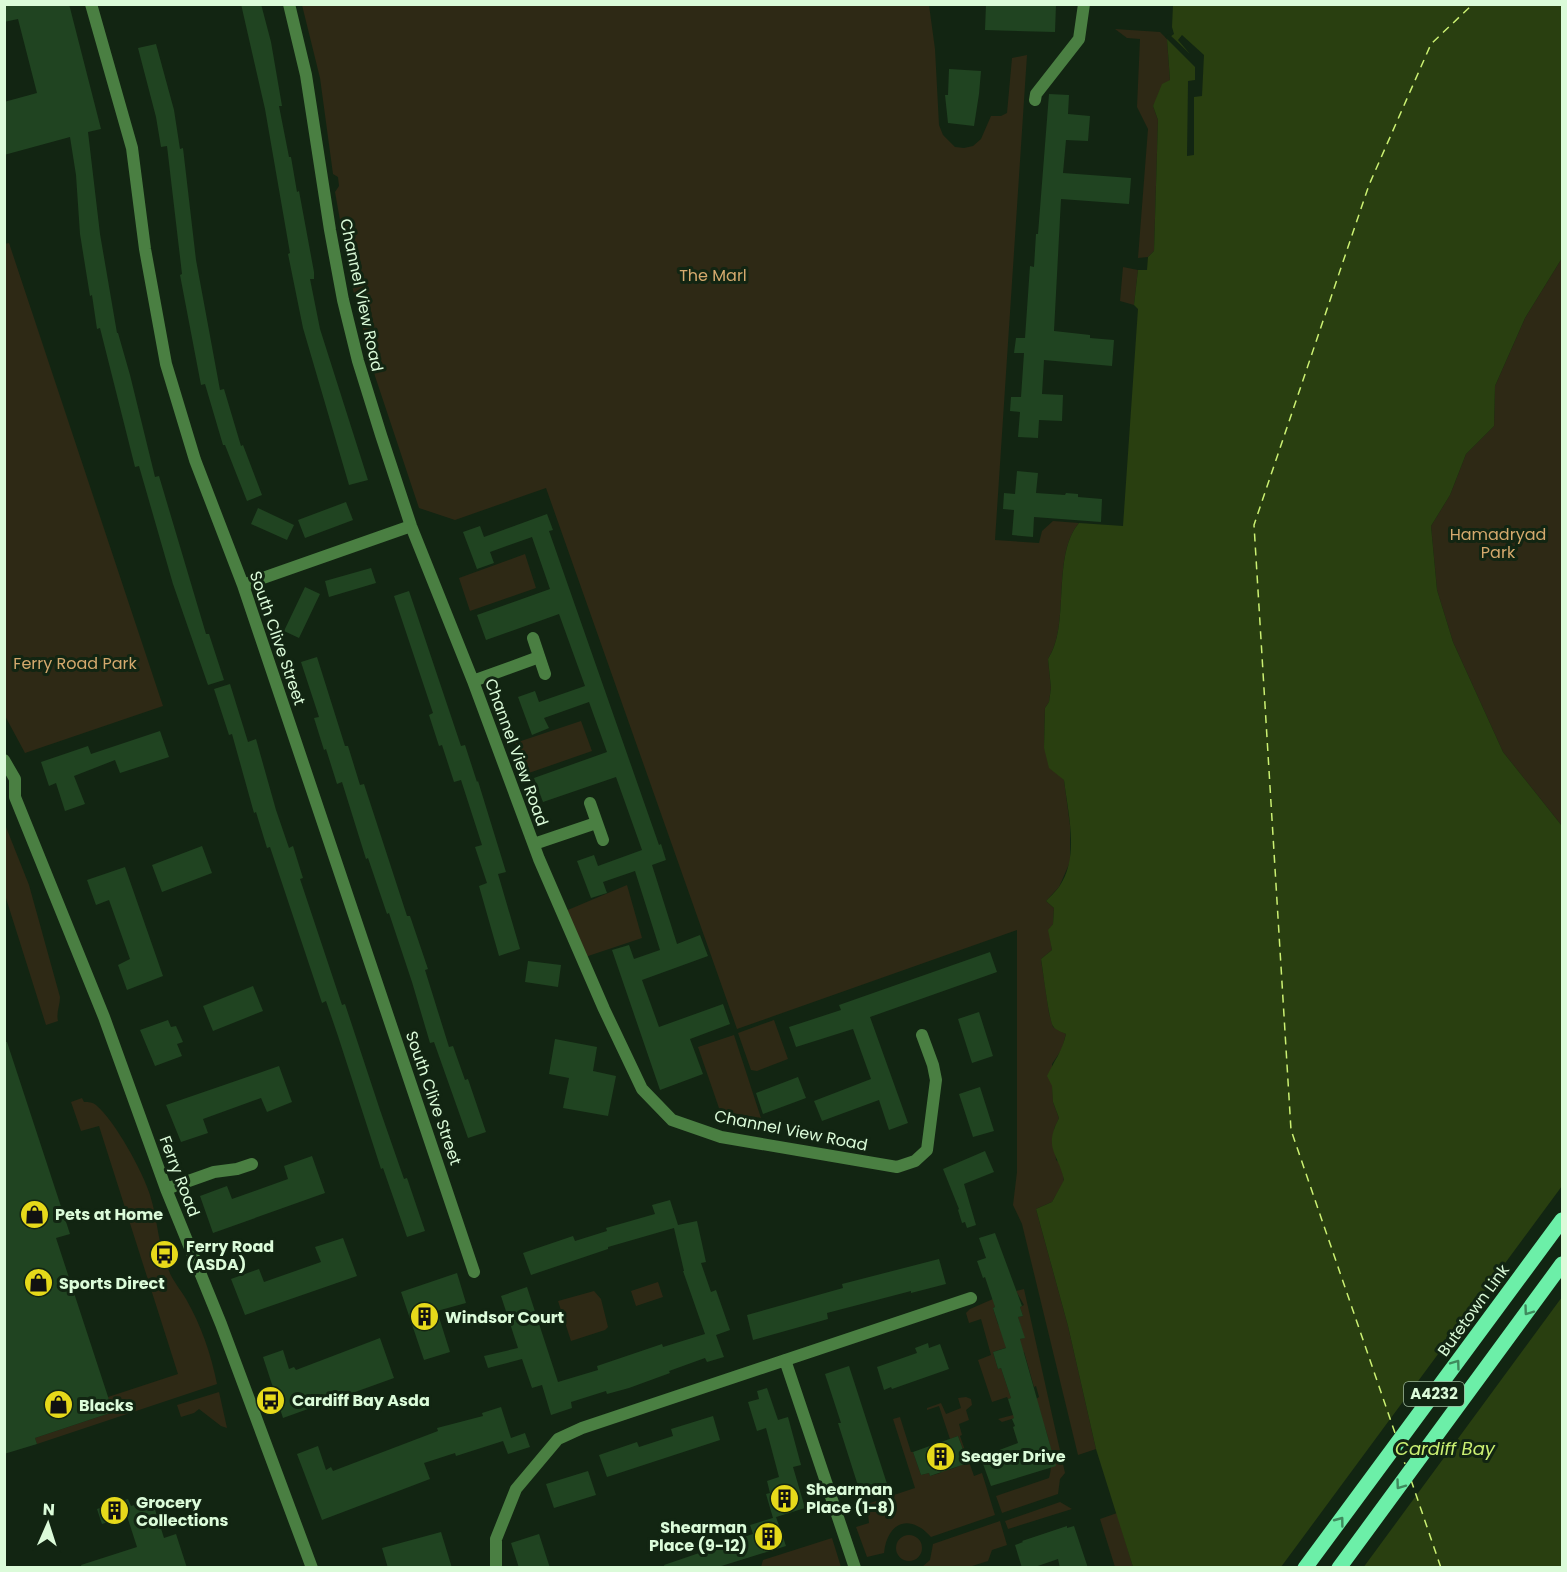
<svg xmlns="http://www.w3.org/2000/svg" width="1567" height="1572" font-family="Poppins,sans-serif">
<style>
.green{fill:#2e2915}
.water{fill:#293f10}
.pier{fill:#122512}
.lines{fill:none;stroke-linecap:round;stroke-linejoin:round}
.ferry{stroke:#cbf072;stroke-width:1.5;stroke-dasharray:8 6;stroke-linecap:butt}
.building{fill:#204421}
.minor{stroke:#4a7f42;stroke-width:12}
.primary{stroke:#6cefa8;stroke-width:15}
.oneway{stroke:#3f8a5d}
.labels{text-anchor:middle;stroke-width:6;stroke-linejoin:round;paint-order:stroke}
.shield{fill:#122512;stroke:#9fbb9d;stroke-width:1.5}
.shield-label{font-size:15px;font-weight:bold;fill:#dbfbd9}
.park-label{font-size:16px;fill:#d4a96d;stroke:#122512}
.street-label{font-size:16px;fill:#dbfbd9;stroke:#122512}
.poi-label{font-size:16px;font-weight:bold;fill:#dbfbd9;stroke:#122512;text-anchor:start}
.water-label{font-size:18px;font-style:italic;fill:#cbf072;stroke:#122512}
</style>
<rect width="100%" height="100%" fill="#122512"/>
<path class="green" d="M302 5H929L935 49 939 125 943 135 955 147 964 148 973 146 981 139 991 116H1001L1007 113 1012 58 1027 55 995 540 1039 543 1042 531 1053 521 1079 523C1051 556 1071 626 1048 659L1051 688 1049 702 1045 708 1044 748 1064 780 1070 825V862L1059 887 1046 901 1054 908 1053 924 1049 930 1052 950 1041 959 1049 1013 1053 1027 1066 1034 1062 1049 1052 1064 1053 1102 1059 1118 1054 1129 1056 1160 1061 1164 1064 1181 1052 1202 1036 1209 1068 1326 1096 1449 1078 1455 1022 1224 1013 1205 1017 1172V930L737 1029 546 488 455 520 419 508 375 376 351 282 335 192 339 186 338 177 333 174 320 78Z
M1115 29 1160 32 1167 39 1170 80 1153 106 1158 120 1154 251 1148 257 1138 258 1148 129 1137 107 1140 39 1127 38Z
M9 243 163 706 25 753 4 714V244Z
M1562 258V826L1503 752 1453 642 1437 590 1431 526 1450 495 1466 454 1494 426 1495 386 1525 318Z
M1123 267 1138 270 1134 305 1120 301Z
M525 554 536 588 470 611 459 578Z
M581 721 592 751 526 774 515 743Z
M4 822 29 885 60 997C60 1006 56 1012 58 1021L46 1025 5 895Z
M627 885 642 938 582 958 563 912Z
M774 1020 788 1059 757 1071 751 1070 738 1033Z
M734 1035 761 1118 720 1111 698 1047Z
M82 1098 84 1102C89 1102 92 1102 96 1105 115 1121 143 1172 150 1195 158 1220 158 1247 169 1271 173 1281 180 1289 186 1299 201 1325 211 1354 217 1384L37 1444 35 1438 113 1412 108 1397 178 1374 99 1126 81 1131 71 1102Z
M658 1282 663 1297 636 1306 631 1291Z
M1024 1289 1065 1473 1060 1479 1058 1494 1002 1513 996 1496 1049 1478C1055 1457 1048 1429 1037 1411L1002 1422 998 1419 1013 1415 1039 1397 1036 1386 1034 1387 1024 1352 1021 1353 1017 1344 993 1352 998 1369 1001 1368 1011 1398 1008 1399 1007 1397 992 1402 978 1360 991 1355 981 1319 969 1323 966 1313 970 1309 993 1299 995 1307 993 1308 998 1324 1010 1342 1024 1338 1018 1317 1023 1316 1020 1307 1024 1305 1016 1291Z
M594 1291 601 1299 608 1327 605 1330 571 1341 558 1301Z
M219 1392 227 1428 221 1426 199 1409 194 1413 181 1417 177 1405Z
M966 1397 971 1399 972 1405 966 1410 969 1420 959 1424 962 1435 960 1436 974 1476 982 1473 995 1515 931 1537C910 1513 887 1522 884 1553L867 1557 856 1527 869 1523 867 1504 915 1488 893 1419 900 1417 911 1452H913L921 1475 929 1473 930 1476 940 1473 947 1467 949 1470 959 1466 967 1460 958 1436 950 1439 939 1406 927 1410V1408L941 1403 946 1414 961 1408 958 1398Z
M1060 1502 1072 1509 1008 1529 1005 1521Z
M1117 1513 1133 1567H1115L1100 1519Z
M1000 1521 1007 1545 992 1550 988 1561 969 1567H922L930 1560 933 1544Z
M896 1548a13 13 0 1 1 26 0a13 13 0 1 1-26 0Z
M832 1538 841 1567H761L763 1560Z"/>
<path class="water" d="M1173 5H1562V258L1525 318 1495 386 1494 426 1466 454 1450 495 1431 526 1437 590 1453 642 1503 752 1562 826V1567H1133L1096 1449 1068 1326 1036 1209 1052 1202 1064 1180C1058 1152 1043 1149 1059 1118L1053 1102 1052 1086 1047 1076C1054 1061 1062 1052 1066 1034 1062 1032 1055 1030 1053 1026 1049 1021 1043 970 1041 959L1052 950 1048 930 1053 924 1054 908 1046 901C1050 897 1055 892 1059 887 1080 857 1068 814 1064 780L1049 768 1044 748 1045 708 1049 702 1051 688 1048 659C1071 626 1051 556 1079 523L1123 526 1138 309 1134 305 1138 270H1147L1148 257 1154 251 1158 120 1153 106 1162 84 1170 80 1167 39 1174 34 1172 27Z"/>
<path class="pier" d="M1169 34 1190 54 1178 40 1182 35 1204 55 1202 96 1194 97V155L1187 156 1188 81 1195 80V67L1165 37Z
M1562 1186V1297L1363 1568 1281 1567Z"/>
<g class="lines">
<path class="ferry" d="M1395 1433 1291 1130 1254 525 1369 185 1431 44 1473 4
M1400 1449 1405 1464
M1411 1480 1441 1568"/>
</g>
<path class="building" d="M4 4H69L101 129 88 132 100 234 117 333H118L130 375 155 477 159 476 206 634H209L224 680 208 685 173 584 139 466 135 467 100 328 97 329 92 295 90 296 80 234 76 175 70 137 4 155V102L37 93 18 19 4 22Z
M241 4H261L271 42 282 106H279L289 157H291L297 192 299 191 314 272V279H310L320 329 368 480 349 485 303 328 288 254 290 253 265 109Z
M986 4H1056L1055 32 985 30Z
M156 44 174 110 180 149 183 148 196 260 220 390 224 389 241 446 243 445 262 495 247 501 225 445H223L205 384 201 385 180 275 182 274 167 146 161 147 156 117 138 48Z
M949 69 981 71 979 94 974 126 948 123 945 95H948Z
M1049 94 1069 95 1068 114 1090 116 1088 141 1066 140 1063 173 1131 178 1129 204 1061 199 1054 331 1090 335V338L1114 340 1112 366 1044 360 1042 394 1063 395 1062 421 1039 420 1038 438 1018 437 1020 412 1010 411 1011 397H1021L1024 353H1014L1016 338H1025L1030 266 1034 267 1036 234H1038Z
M1017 471 1038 473 1036 493 1065 495 1066 493 1078 494V497L1102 499 1101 522 1034 517 1033 537 1012 535 1014 510 1003 509 1004 493 1015 494Z
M346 502 353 520 305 538 298 520Z
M258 508 294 525 287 540 251 524Z
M547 514 553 530 549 531 659 845 661 844 666 860 652 865 677 944 700 935 708 956 642 980 659 1027 723 1004 730 1024 690 1039 703 1074 660 1090 612 950 629 945 634 959 660 950 635 871 603 882 607 893 591 898 577 861 594 855 598 866 642 850 616 777 543 802 534 778 607 752 589 702 544 718 549 728 532 735 518 697 535 691 539 702 585 686 559 614 486 640 477 615 550 589 532 537 490 552 494 563 477 569 463 532 480 526 484 537Z
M371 568 376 583 329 597 325 581Z
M305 587 320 594 299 638 284 631Z
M409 591 461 746 465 745 477 782 478 781 506 872 498 874 520 949 499 956 479 886 487 883 475 847 482 845 461 780 454 782 442 745 439 746 429 715 433 713 394 596Z
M317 657 345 746H348L360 785 364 784 407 916H410L428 969 425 970 449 1047 453 1046 465 1080 468 1079 486 1132 468 1138 434 1042 430 1043 412 982 389 913 387 914 368 858 366 859 342 782 337 784 326 749 324 750 314 718 319 717 301 662Z
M230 684 248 742 256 739 276 810 289 848 293 846 303 878 300 879 342 1005 345 1004 380 1110 404 1179 407 1178 425 1231 407 1237 383 1168 381 1169 338 1036 326 1001 322 1003 270 847 267 848 256 812 254 813 232 734 229 735 214 689Z
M160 731 169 757 120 773 115 760 74 776 85 804 65 811 56 783 49 786 41 762 88 746 91 754Z
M202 846 212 873 162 892 152 865Z
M125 867 163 976 127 990 118 965 130 959 109 900 96 905 87 880Z
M990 952 997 972 870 1017 908 1123 889 1130 879 1100 822 1121 814 1101 871 1079 853 1029 796 1047 789 1027 841 1010 839 1005Z
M528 961 561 965 558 987 525 982Z
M253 986 263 1011 213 1031 203 1006Z
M979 1012 993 1056 972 1063 958 1019Z
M168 1020 171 1027 176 1026 183 1042 177 1044 182 1056 155 1066 140 1030Z
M555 1039 597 1047 593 1071 616 1076 608 1116 563 1108 569 1078 549 1074Z
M4 1042H7L70 1234 56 1238 113 1412 35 1438 37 1444 4 1454Z
M279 1066 292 1102 267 1112 261 1098 203 1119 208 1133 181 1142 166 1105Z
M798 1077 806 1098 763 1114 756 1093Z
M980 1087 994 1131 973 1137 959 1094Z
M985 1151 994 1172 964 1184 976 1225 967 1228 965 1222 962 1223 958 1210 959 1209 943 1169Z
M312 1156 325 1193 213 1233 200 1196 227 1186 232 1199 288 1179 284 1166Z
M670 1200 678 1225 697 1221 706 1262 701 1263 711 1292 716 1290 730 1330 716 1335 724 1357 707 1362 705 1358 669 1371 670 1373 629 1388 607 1394 606 1391 571 1402 572 1408 551 1415 542 1385 532 1388 522 1359 488 1368 484 1356 518 1348 501 1296 527 1287 558 1382 598 1370 597 1366 662 1344 663 1347 705 1334 683 1271H684L674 1228 608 1247V1249L531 1275 523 1253 573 1236 575 1241 607 1231 606 1228 655 1214 652 1205Z
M995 1233 1022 1306 1020 1307 1023 1316 1018 1317 1025 1338 1020 1339 1056 1466 991 1486 982 1461 996 1456 994 1452 1018 1443 1013 1427 1015 1426 1012 1419 1014 1418 1008 1399 1011 1398 1001 1368 998 1369 993 1352 1006 1348 993 1308 995 1307 985 1277 983 1278 977 1261 986 1258 979 1238Z
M343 1238 357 1276 245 1315 231 1279 259 1269 264 1282 321 1262 315 1247Z
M939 1259 946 1284 911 1293V1291L827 1313 828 1319 753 1340 747 1315 843 1288 842 1284Z
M457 1273 466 1303 437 1311 450 1352 424 1360 401 1292Z
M380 1338 394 1378 283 1418 263 1357 283 1350 289 1369 294 1367 296 1370Z
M928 1343 929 1348 940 1344 949 1369 892 1389 891 1387 884 1390 877 1367 917 1353 915 1348Z
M849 1366 889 1490 867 1498 864 1491 860 1492 838 1423H841L825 1374Z
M767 1388 778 1420 788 1417 801 1465 793 1467 805 1508 773 1518 766 1494 770 1493 767 1481 779 1477 766 1428 757 1431 748 1402 759 1399 757 1391Z
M501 1407 511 1438 525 1433 530 1447 508 1454 503 1441 456 1456 455 1453 424 1463 430 1479 322 1520 297 1454 318 1446 326 1470 331 1467 333 1471 438 1431 437 1428 483 1416 482 1413Z
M713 1416 720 1440 607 1477 599 1455 637 1442 639 1447 673 1436 671 1429Z
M958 1436 968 1463 930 1476 929 1473 921 1475 913 1452Z
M588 1471 596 1495 554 1508 546 1484Z
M128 1499 131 1506 152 1500 164 1538 176 1534 187 1568H82L81 1565 137 1547 127 1516 102 1524 97 1509Z
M776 1517 786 1546 715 1568H665L664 1565 705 1551 704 1548 753 1534 750 1525Z
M1067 1526V1528L1074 1526 1088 1568H1060L1058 1559 1032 1568H1022L1015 1545 1023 1542 1022 1541Z
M441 1532 452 1568H388L382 1548Z
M539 1534 550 1568H519L511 1543Z"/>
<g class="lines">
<path class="minor" d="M91 4 132 148 145 249 166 364 195 460 243 585 474 1272
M289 4 306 75 330 230 343 300 358 361 381 435 411 526 473 681 539 859 604 1009 642 1089 672 1120 721 1137 897 1167 915 1161 927 1150 936 1080 933 1065 922 1035
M1035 100 1036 94 1079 39 1084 4
M243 585 411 526
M533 638 545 674
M473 681 539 657
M4 760 15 779V797L104 1017 166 1189 221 1324 312 1568
M590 803 603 840
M534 844 596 823
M166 1189 214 1172 237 1169 252 1164
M785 1360 855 1568
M496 1568V1539L516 1489 558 1439 582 1428 971 1298"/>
<path class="primary" d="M1305 1568 1562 1220
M1339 1568 1562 1264"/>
</g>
<defs><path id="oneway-chevron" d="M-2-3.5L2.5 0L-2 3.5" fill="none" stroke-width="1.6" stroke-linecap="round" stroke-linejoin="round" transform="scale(1.5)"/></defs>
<g class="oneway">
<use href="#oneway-chevron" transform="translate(1528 1311) rotate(126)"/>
<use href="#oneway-chevron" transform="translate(1456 1364) rotate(-54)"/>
<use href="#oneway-chevron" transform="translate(1400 1485) rotate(126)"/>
<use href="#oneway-chevron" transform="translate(1340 1521) rotate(-53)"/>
</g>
<defs>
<symbol id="shop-disc" viewBox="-11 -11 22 22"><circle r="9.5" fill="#e6d91a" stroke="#122512"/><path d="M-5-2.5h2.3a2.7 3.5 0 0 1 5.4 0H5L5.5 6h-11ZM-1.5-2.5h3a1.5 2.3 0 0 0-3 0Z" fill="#111"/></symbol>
<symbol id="bus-disc" viewBox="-11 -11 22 22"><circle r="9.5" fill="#e6d91a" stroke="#122512"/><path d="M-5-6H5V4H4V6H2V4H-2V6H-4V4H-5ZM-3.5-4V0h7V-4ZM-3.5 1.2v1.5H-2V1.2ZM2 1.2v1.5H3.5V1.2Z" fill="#111"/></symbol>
<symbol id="building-disc" viewBox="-11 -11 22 22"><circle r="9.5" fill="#e6d91a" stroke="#122512"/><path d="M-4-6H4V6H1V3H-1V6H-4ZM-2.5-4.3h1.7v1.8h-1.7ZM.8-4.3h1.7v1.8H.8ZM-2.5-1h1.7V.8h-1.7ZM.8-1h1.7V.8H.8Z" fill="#111"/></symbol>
</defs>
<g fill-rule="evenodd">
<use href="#shop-disc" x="18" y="1198" width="33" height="33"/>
<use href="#bus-disc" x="148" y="1238" width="33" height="33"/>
<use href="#shop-disc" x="22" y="1266" width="33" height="33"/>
<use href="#building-disc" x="408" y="1300" width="33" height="33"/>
<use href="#bus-disc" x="254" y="1384" width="33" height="33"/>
<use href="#shop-disc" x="42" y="1388" width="33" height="33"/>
<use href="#building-disc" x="924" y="1440" width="33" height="33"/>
<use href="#building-disc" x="768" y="1482" width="33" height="33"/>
<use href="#building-disc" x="98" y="1494" width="33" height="33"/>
<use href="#building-disc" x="752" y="1520" width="33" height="33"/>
</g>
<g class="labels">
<rect class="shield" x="1404" y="1382" width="60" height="24" rx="4.5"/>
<g class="shield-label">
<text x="1434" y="1399">A4232</text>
</g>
<g class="park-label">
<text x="713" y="281">The Marl</text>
<text x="1498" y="540">Hamadryad<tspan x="1498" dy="18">Park</tspan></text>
<text x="75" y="669">Ferry Road Park</text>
</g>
<g class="street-label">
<text transform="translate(362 295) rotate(78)" y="6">Channel View Road</text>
<text transform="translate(278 638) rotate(71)" y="6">South Clive Street</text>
<text transform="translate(517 752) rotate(70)" y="6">Channel View Road</text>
<text transform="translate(434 1098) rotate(71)" y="6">South Clive Street</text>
<text transform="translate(791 1130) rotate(11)" y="6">Channel View Road</text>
<text transform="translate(180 1176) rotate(69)" y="6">Ferry Road</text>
<text transform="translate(1473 1310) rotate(-54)" y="6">Butetown Link</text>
</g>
<g class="poi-label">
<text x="55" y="1220">Pets at Home</text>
<text x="186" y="1252">Ferry Road<tspan x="186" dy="18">(ASDA)</tspan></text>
<text x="59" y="1289">Sports Direct</text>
<text x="445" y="1323">Windsor Court</text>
<text x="292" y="1406">Cardiff Bay Asda</text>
<text x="79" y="1411">Blacks</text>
<text x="961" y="1462">Seager Drive</text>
<text x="806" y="1495">Shearman<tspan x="806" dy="18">Place (1-8)</tspan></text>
<text x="136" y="1508">Grocery<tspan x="136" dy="18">Collections</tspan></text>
<text x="747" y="1533" text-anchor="end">Shearman<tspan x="747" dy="18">Place (9-12)</tspan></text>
</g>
<g class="water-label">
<text x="1445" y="1455">Cardiff Bay</text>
</g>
</g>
<rect width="1567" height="1572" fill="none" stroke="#dbfbd9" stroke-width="12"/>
<g transform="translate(48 1524) rotate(3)" stroke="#122512" stroke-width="4.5" paint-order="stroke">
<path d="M0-4.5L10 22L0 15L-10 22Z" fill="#dbfbd9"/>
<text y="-9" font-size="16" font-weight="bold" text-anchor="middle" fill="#dbfbd9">N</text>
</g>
</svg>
